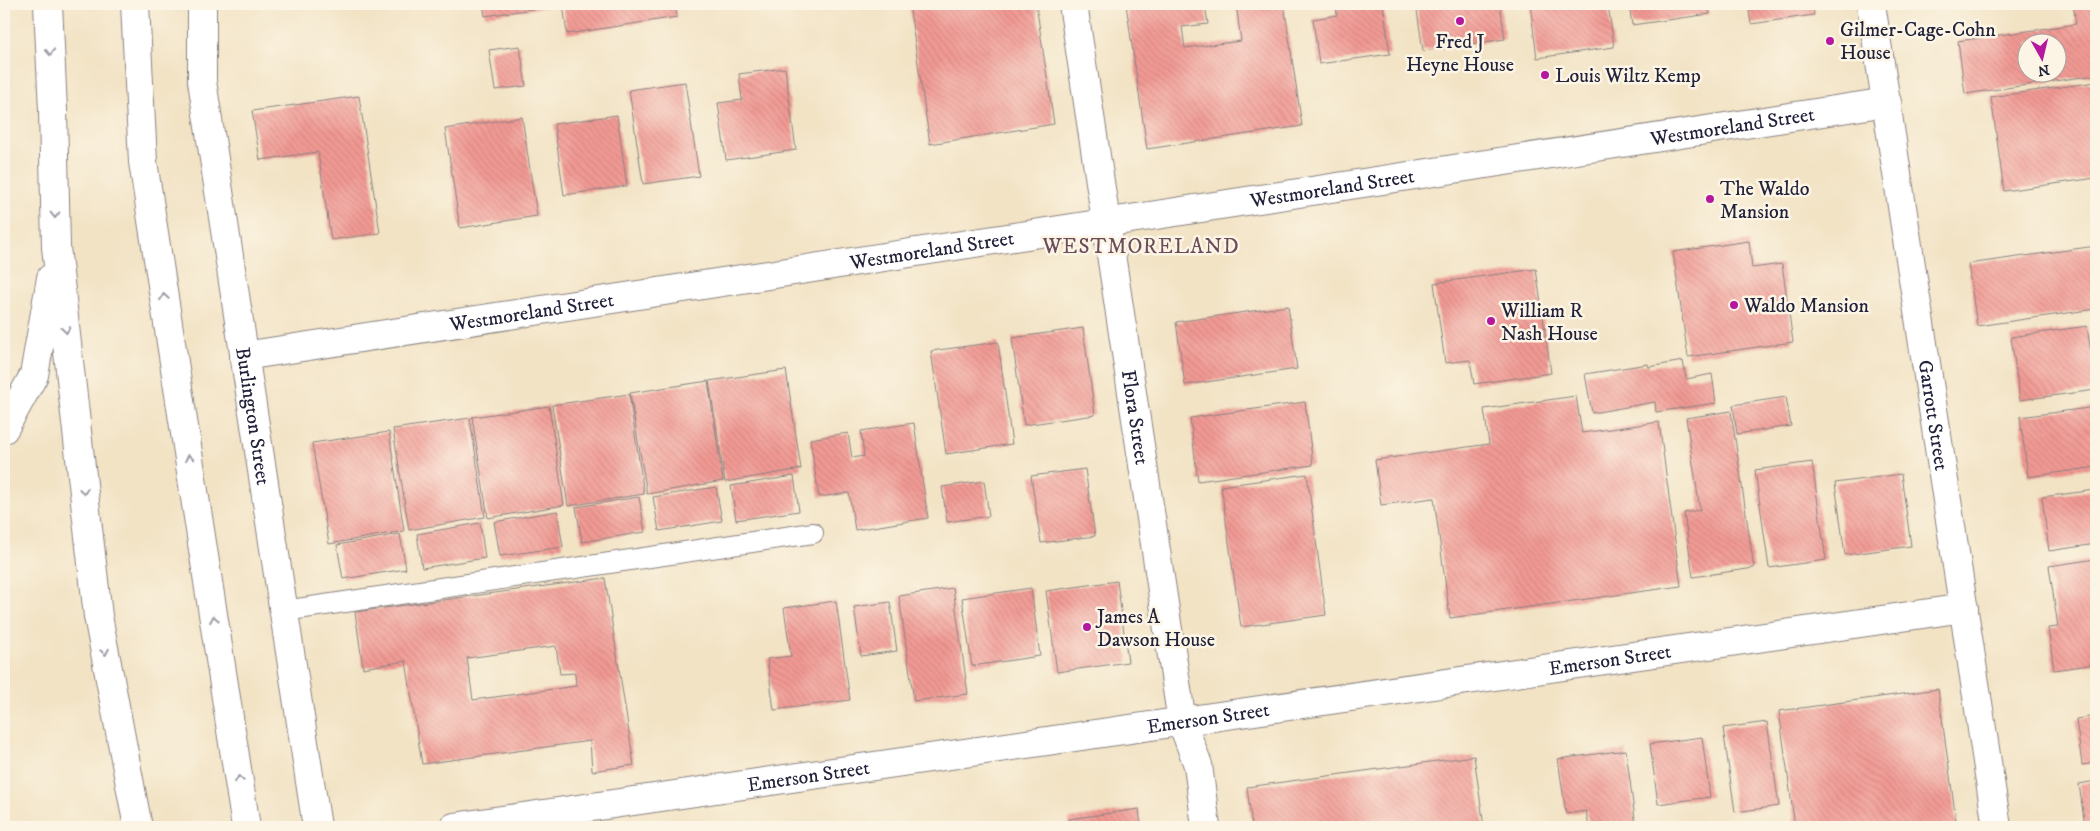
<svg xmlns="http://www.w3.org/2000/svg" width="2100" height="831" font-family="'IM FELL DW Pica',serif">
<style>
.building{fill:url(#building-back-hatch);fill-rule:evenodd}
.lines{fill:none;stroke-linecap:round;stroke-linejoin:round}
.service-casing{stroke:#8a8280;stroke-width:22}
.minor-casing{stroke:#8a8280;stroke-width:30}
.motorway-casing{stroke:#8a8280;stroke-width:30}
.service{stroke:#fff;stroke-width:20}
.minor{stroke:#fff;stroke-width:28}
.motorway{stroke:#fff;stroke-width:28}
.oneway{stroke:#9c9ca7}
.poi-dot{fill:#b5179e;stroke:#fcf5e5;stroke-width:2}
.labels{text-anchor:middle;stroke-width:5;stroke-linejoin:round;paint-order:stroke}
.poi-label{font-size:20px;fill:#22223b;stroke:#fcf5e5;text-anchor:start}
.street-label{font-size:20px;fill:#22223b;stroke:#fcf5e5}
.neighbourhood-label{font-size:21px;letter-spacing:1px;fill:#6b4c5a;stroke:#fcf5e5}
</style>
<defs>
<pattern id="building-back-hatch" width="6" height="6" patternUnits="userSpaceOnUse" patternTransform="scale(1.25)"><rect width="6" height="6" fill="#f29a94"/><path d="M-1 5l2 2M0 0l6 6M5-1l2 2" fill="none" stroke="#cf8480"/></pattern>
</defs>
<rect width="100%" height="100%" fill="#fcf5e5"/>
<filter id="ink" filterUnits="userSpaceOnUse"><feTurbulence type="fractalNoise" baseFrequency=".02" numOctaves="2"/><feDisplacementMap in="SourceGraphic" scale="10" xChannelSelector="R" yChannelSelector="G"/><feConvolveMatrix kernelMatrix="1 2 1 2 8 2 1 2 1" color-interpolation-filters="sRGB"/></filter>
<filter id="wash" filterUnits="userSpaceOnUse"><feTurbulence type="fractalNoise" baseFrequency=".0096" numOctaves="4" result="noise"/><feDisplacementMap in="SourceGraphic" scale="20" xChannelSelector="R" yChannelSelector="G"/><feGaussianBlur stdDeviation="1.12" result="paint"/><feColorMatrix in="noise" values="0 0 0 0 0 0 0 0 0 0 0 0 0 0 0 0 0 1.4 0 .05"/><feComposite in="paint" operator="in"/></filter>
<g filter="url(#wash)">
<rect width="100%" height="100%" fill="#f2e3c5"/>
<g id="blocks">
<path class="building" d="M483 4H560V5L485 16Z
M563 4H675L677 17 567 34Z
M909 4H1036L1054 124 930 144Z
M1126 4H1205L1208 24 1182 27 1185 48 1241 41 1236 4H1284L1302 126 1147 149Z
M1336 4H1383L1390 54 1319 64 1313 19 1337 15Z
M1416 4H1500L1505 39 1423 51Z
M1530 4H1608L1614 47 1537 58Z
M1629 4H1708L1710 14 1632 25Z
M1748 4H1813L1814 15 1751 24Z
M2073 4H2096V75L1965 94 1958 41 2076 24ZM2028 42H2058V72H2028Z
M520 46 526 86 495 90 489 50Z
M785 68 796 150 726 160 718 103 742 100 739 74Z
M685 82 699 176 643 184 629 90Z
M2096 82V178L2004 191 1991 97Z
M359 96 380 233 331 240 318 152 260 160 252 111Z
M617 115 627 186 564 195 554 124Z
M522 117 537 216 460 228 445 129Z
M1749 241 1752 268 1782 264 1793 342 1688 357 1673 252Z
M2096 246V309L1977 326 1968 264Z
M1536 269 1551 373 1474 384 1470 360 1445 363 1434 283Z
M1288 306 1297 369 1185 385 1176 322Z
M2087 326 2096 390 2020 400 2011 337Z
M1083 328 1095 415 1024 425 1012 338Z
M998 342 1012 444 946 454 931 351Z
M1683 361 1686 379 1712 374 1716 403 1656 412 1655 402 1592 413 1585 374 1648 364 1649 367Z
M786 370 801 469 725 482 709 381Z
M708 381 723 481 647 494 630 393Z
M629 394 644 494 568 506 552 405Z
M1576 396 1582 433 1659 422 1681 586 1450 618 1434 498 1381 505 1375 460 1489 444 1484 409Z
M1786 397 1791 426 1737 434 1733 405Z
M1305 402 1313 465 1198 481 1190 418Z
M549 406 564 505 488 518 472 417Z
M2096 407V467L2028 477 2020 417Z
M1731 411 1754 568 1693 577 1684 513 1700 510 1686 418Z
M470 418 485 517 409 530 393 429Z
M914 423 928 518 855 530 849 493 819 497 810 439 848 433 852 458 864 456 861 431Z
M389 432 404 531 329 544 312 443Z
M1812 462 1826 560 1769 568 1755 470Z
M1085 469 1095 536 1041 543 1031 476Z
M1307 474 1326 615 1241 627 1221 486Z
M1901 474 1911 546 1845 555 1835 483Z
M794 476 799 511 736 520 731 486Z
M984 481 989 516 947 522 942 487Z
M716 487 722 521 659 531 653 497Z
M2096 490V544L2049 551 2042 497Z
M639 497 645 532 582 542 576 507Z
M557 511 563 547 500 556 494 522Z
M480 523 485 558 422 568 417 534Z
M400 534 406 569 343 579 337 545Z
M2096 559V664L2054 670 2048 628 2058 627 2049 566Z
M605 578 634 765 592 771 590 741 422 764 406 661 363 668 355 612ZM556 646 560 674 575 673 576 686 473 700 467 658Z
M1117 581 1128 662 1057 672 1046 591Z
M953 588 968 694 914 701 899 596Z
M1031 588 1040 656 972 666 962 598Z
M836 601 850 700 774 710 767 659 791 656 784 608Z
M890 602 897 651 861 656 854 607Z
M1938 689 1957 827H1795L1779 711Z
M2096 716V763L2082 765 2076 719Z
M1767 722 1779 806 1735 812 1723 728Z
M1702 737 1710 797 1658 804 1650 744Z
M1626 750 1636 827H1589L1586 811 1566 814 1558 759Z
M1474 756 1484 827H1252L1247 787Z
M2096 781V827H2085L2079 784Z
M1139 809 1141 827H1070L1069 819Z"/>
</g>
</g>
<g filter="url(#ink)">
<use href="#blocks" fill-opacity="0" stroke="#8a8280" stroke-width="1"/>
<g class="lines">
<defs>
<path id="service" d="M284 611 813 533"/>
<g id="minor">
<path id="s1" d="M202 4V81L317 827"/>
<path id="s2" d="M1073 4 1182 722 1198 765 1206 827"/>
<path id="s3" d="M1871 4 1997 827"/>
<path id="s4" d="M244 356 1887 102"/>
<path id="s5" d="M454 827 1964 608"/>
</g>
<path id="motorway" d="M48 4 53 110 56 247 98 616 138 827
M135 4 143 162 246 827
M4 429 34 375 51 278"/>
</defs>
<use href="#service" class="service-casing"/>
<use href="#minor" class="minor-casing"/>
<use href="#motorway" class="motorway-casing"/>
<use href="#service" class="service"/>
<use href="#minor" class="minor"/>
<use href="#motorway" class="motorway"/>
</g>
<defs><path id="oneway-chevron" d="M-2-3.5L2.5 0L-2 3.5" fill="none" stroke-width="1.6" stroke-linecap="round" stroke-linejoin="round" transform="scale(1.25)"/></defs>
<g class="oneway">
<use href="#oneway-chevron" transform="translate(50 52) rotate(87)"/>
<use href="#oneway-chevron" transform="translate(55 215) rotate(89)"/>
<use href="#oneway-chevron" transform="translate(164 297) rotate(-99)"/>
<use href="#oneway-chevron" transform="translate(66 330) rotate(83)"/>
<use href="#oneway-chevron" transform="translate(189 458) rotate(-99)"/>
<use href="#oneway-chevron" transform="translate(84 491) rotate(83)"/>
<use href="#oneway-chevron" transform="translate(214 619) rotate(-99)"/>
<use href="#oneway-chevron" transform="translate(105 652) rotate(80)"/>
<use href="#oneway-chevron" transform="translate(239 779) rotate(-99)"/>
</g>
</g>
<g class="poi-dot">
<circle cx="1460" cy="21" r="5"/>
<circle cx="1830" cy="41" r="5"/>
<circle cx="1545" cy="75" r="5"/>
<circle cx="1710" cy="199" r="5"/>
<circle cx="1734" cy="305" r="5"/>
<circle cx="1491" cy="321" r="5"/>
<circle cx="1087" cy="627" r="5"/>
</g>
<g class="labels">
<g class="poi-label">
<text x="1840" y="36">Gilmer-Cage-Cohn<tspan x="1840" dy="23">House</tspan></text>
<text x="1460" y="48" text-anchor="middle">Fred J<tspan x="1460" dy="23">Heyne House</tspan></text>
<text x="1555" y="82">Louis Wiltz Kemp</text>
<text x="1720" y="195">The Waldo<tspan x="1720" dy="23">Mansion</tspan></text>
<text x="1744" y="312">Waldo Mansion</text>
<text x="1501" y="317">William R<tspan x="1501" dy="23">Nash House</tspan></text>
<text x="1097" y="623">James A<tspan x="1097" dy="23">Dawson House</tspan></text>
</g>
<g class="street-label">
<text dy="7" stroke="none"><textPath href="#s4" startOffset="1506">Westmoreland Street</textPath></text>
<text dy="7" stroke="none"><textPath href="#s4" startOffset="1101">Westmoreland Street</textPath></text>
<text dy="7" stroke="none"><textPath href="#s4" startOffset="696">Westmoreland Street</textPath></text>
<text dy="7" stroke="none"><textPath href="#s4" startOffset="291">Westmoreland Street</textPath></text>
<text dy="7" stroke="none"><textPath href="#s3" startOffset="416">Garrott Street</textPath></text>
<text dy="7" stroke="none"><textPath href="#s1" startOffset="416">Burlington Street</textPath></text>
<text dy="7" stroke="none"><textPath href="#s2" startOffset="418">Flora Street</textPath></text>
<text dy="7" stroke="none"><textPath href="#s5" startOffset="1168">Emerson Street</textPath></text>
<text dy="7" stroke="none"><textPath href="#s5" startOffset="762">Emerson Street</textPath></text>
<text dy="7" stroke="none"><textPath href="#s5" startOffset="358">Emerson Street</textPath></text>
</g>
<g class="neighbourhood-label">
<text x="1141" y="253">WESTMORELAND</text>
</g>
</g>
<rect width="2100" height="831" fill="none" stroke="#fcf5e5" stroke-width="20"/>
<g transform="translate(2042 58) rotate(172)"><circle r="24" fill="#fcf5e5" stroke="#a5a1a1"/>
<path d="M0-4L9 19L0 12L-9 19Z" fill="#b5179e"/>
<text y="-8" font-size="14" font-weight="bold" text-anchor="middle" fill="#22223b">N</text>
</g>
</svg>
